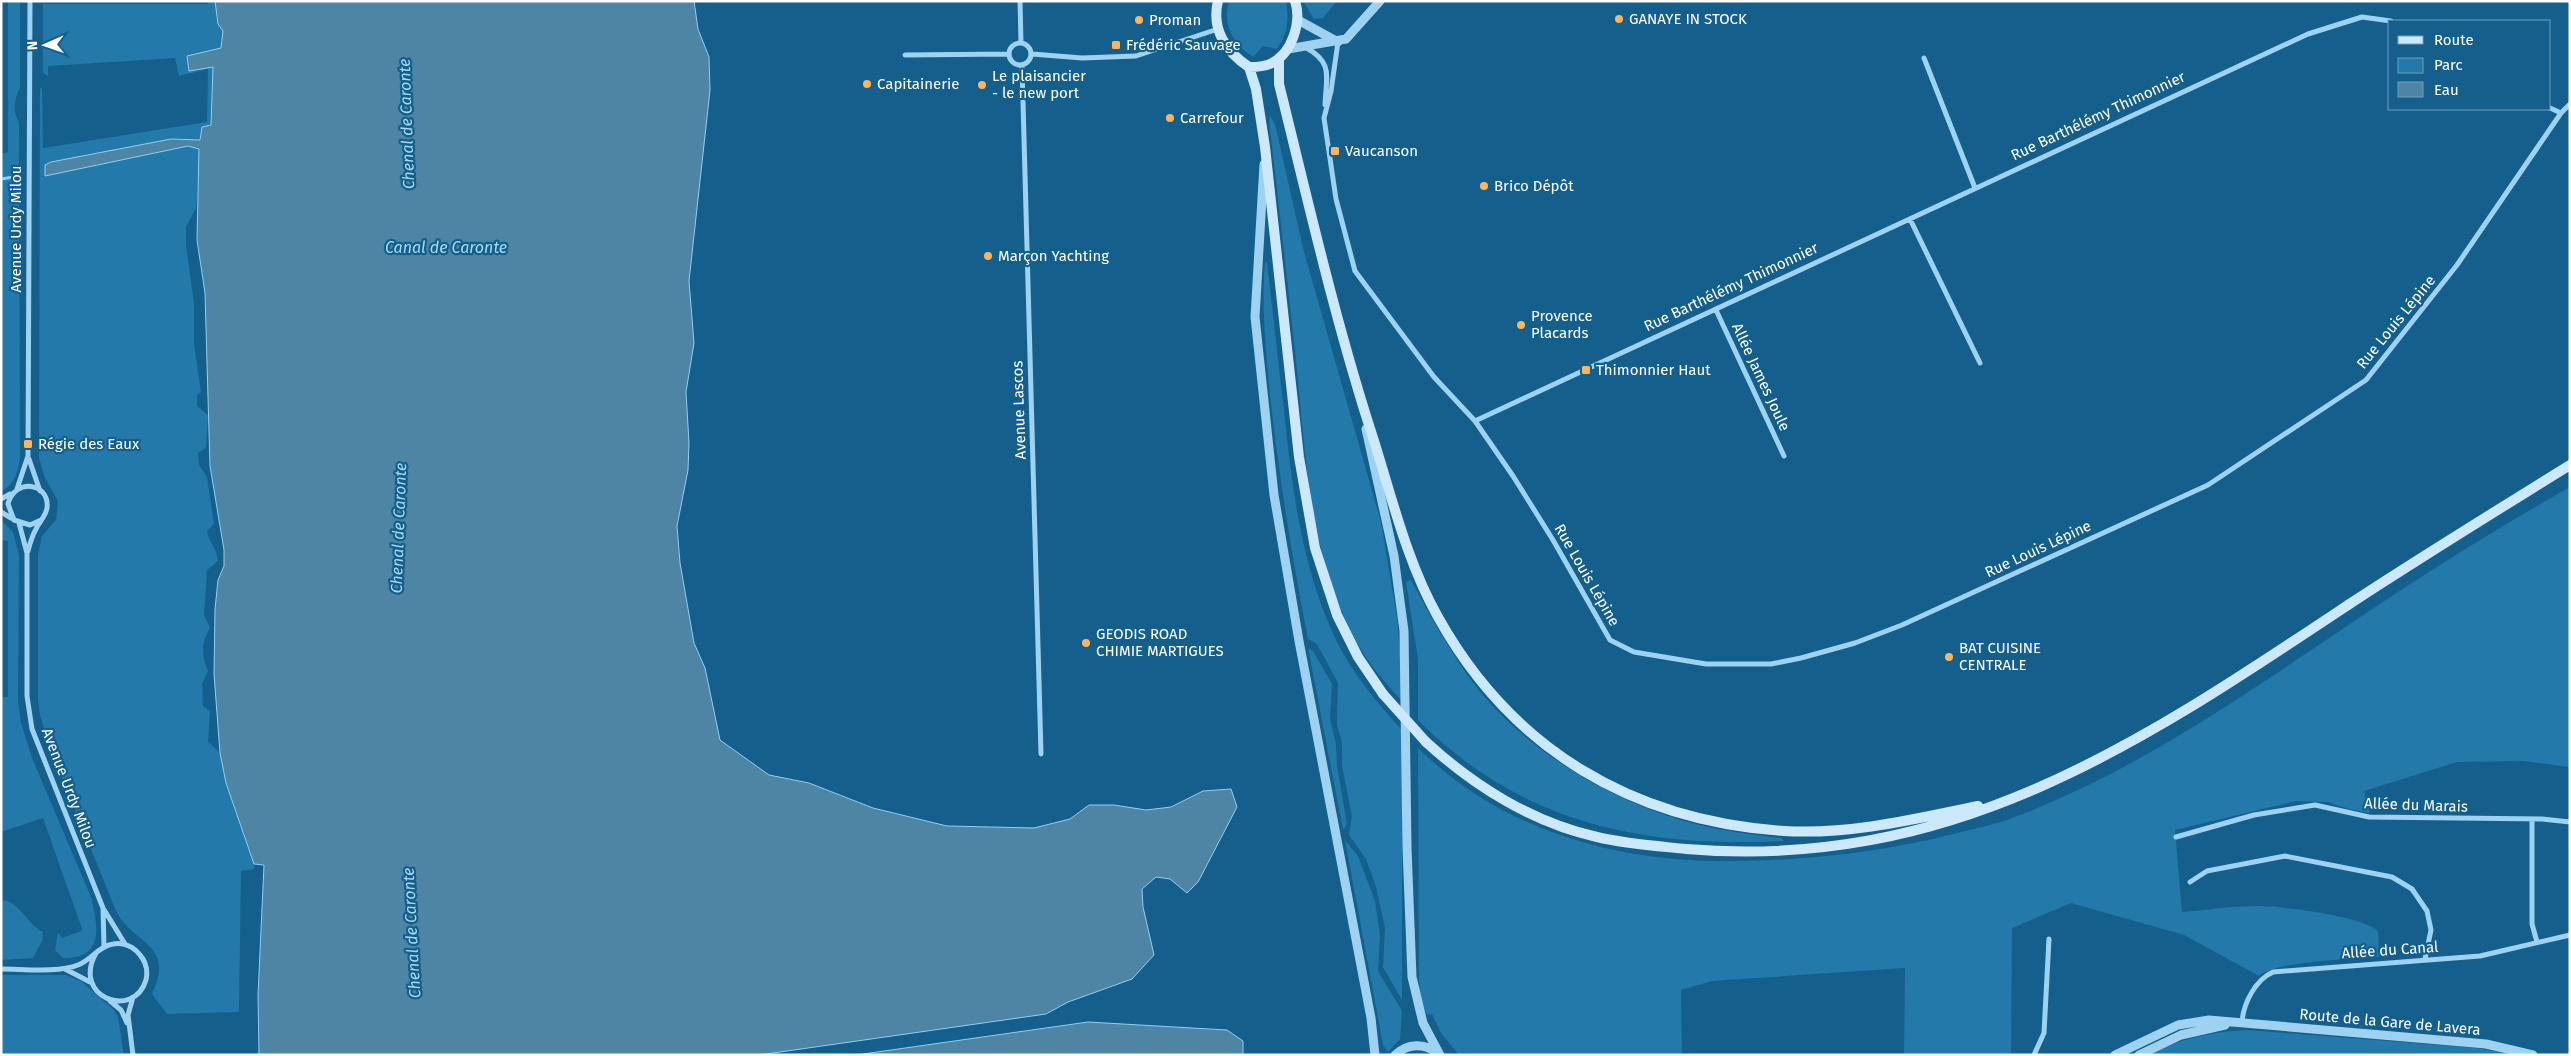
<svg xmlns="http://www.w3.org/2000/svg" width="2571" height="1056" font-family="'Fira Sans',sans-serif">
<style>
.green{fill:#2379a9}
.water{fill:#4e84a4;stroke:#90d0f3}
.lines{fill:none;stroke-linecap:round;stroke-linejoin:round}
.stream{stroke:#90d0f3;stroke-width:3}
.minor{stroke:#9ed2f0;stroke-width:5}
.tertiary{stroke:#9ed2f0;stroke-width:9}
.secondary{stroke:#cce9fb;stroke-width:10}
.secondary-bridge{stroke:#cce9fb;stroke-width:10}
.poi-dot{fill:#ffb35d;stroke:#145f8c;stroke-width:2}
.labels{text-anchor:middle;stroke-width:4.5;stroke-linejoin:round;paint-order:stroke}
.poi-label{font-size:15px;fill:#fff;stroke:#145f8c;text-anchor:start}
.street-label{font-size:15px;fill:#fff;stroke:#145f8c}
.water-label{font-size:16px;font-style:italic;fill:#a9dbf7;stroke:#145f8c}
</style>
<rect width="100%" height="100%" fill="#145f8c"/>
<path class="green" d="M8 1H20V88C14 100 12 111 19 122L20 458C18 471 15 485 1 491V154L8 152Z
M208 1H215L218 24 223 31 221 49 187 56 213 66 211 125 202 127 200 140 171 139 45 165 188 146 199 149V175L196 208 186 227V245L194 303V344L201 392 197 395V406L208 415 206 448 198 453 199 465 207 477 214 524 207 531C209 543 217 548 218 561L207 570 204 615 210 628C201 642 201 655 208 671L202 684 203 706 210 711 208 742 220 753 235 811 254 864V869L241 871 239 1012 167 1014 152 994C176 943 133 945 116 911L49 745 40 715 38 701V555L42 536 56 520 58 501 45 478 39 458 40 89 42 87 43 148 207 122 208 69 179 76 175 58 48 66V76L43 73V4H208Z
M1229 1H1286C1289 19 1288 34 1277 49L1263 46 1253 57C1233 44 1222 25 1229 1Z
M1303 1H1337L1323 18 1314 19Z
M1270 116 1275 124 1304 252 1381 522 1397 618 1401 663V700C1388 686 1376 672 1365 656 1310 570 1306 458 1296 360 1287 281 1279 201 1269 122Z
M1265 262 1267 263C1273 312 1278 361 1284 410 1292 489 1302 570 1337 642 1354 675 1377 703 1402 730V1000L1383 967 1385 928 1376 887 1366 859 1349 835 1352 816 1342 766V742L1337 725 1338 683 1317 644 1308 639C1292 558 1279 477 1270 395 1266 350 1261 307 1265 262Z
M2570 487V767L2523 761 2457 762 2364 791 2370 813 2349 809 2328 802 2296 801 2175 830 2182 912C2207 910 2234 906 2259 906 2282 906 2363 916 2378 931L2379 957C2355 959 2275 961 2259 976L2184 935 2071 903 2012 928 2011 1055H1904L1905 968 1712 981 1681 990 1682 1055H1459L1441 1033 1432 1014 1427 1015 1421 1000 1419 980 1418 748C1496 825 1601 858 1709 861 1793 862 1876 854 1957 833 1974 829 1991 825 2007 820 2146 769 2266 679 2389 598 2448 559 2508 522 2570 487Z
M1 520 13 532 19 555 18 701 21 723 32 758 91 897C98 926 105 959 63 958L55 950 58 932 62 938 81 931 82 929 43 818 1 832V697H8V541L1 540Z
M1411 580C1430 616 1450 651 1474 684 1523 748 1607 799 1684 821 1715 830 1748 834 1781 838L1784 841C1642 848 1520 823 1418 720V659L1406 582Z
M1308 648 1313 651 1332 684 1330 719 1336 744 1337 766 1347 824 1343 830Z
M1345 840 1358 856 1375 901 1380 935 1378 971 1402 1011 1400 1039 1388 1052 1383 1045Z
M4 900C21 904 28 925 43 932L42 941 33 958 1 960V903Z
M1 975H66L82 982 114 1010 118 1017 124 1055H1Z
M2246 1030 2477 1048 2515 1055H2149C2180 1038 2212 1032 2246 1030Z"/>
<path class="water" d="M215 1H694L698 29 709 57 710 90 689 281 694 343 686 392 689 443 688 470 677 526 680 563 694 643 705 668 720 740 769 775 809 783 873 808 947 826 1034 828 1070 819 1089 805H1114L1146 810 1171 807 1203 791 1231 789 1237 807 1198 882 1187 893 1170 879 1156 877 1142 889 1143 907 1154 955 1132 979 1068 1002 1046 1014 759 1055H259L258 995 264 865 254 864 226 783 220 753 214 674 215 609 218 580 224 566V550L210 466 205 293 197 240 199 149 188 146 45 176V165L51 162 171 139 200 140 202 127 211 125 213 67 189 71 187 56 221 48 223 31 218 24Z
M1088 1022 1227 1030 1243 1041V1055H856Z"/>
<g class="lines">
<path class="stream" d="M1 179 14 177"/>
<path class="minor" d="M1020 1 1021 43
M1338 42 1331 91 1324 118 1336 199 1355 271 1434 377 1475 421 1513 476 1553 540 1610 640 1634 652 1706 664H1771L1801 658 1855 643 1902 625 2208 485 2366 380 2457 265 2561 113 2570 104
M1009 54a11 11 0 1 1 22 0a11 11 0 1 1-22 0Z
M1305 47C1334 63 1326 76 1325 105
M1032 54 1082 58 1136 56 1218 29
M905 55 1009 54
M1924 58 1975 188
M1022 66 1041 754
M2550 108 2561 113
M1910 219 1980 363
M1716 310 1784 456
M1475 421 2308 34 2362 17 2391 21
M29 459 40 491
M17 489 28 456 30 1
M1 499 10 494
M1 512 11 518
M19 523 27 553V696L32 729 103 908 125 944
M28 551C30 543 32 536 36 529 39 522 46 516 47 508 50 483 15 477 8 504L14 520 30 525 41 520
M2532 819V924L2537 942
M2176 837 2254 815 2315 805 2369 817 2542 819 2570 822
M2190 882 2207 871 2285 856 2392 877 2412 889 2427 911 2431 930 2425 959
M103 908 104 947
M1 969C23 969 58 973 78 965 91 960 99 946 113 944 124 942 134 947 140 955 146 962 148 971 146 980 134 1020 71 998 96 953
M65 969 90 982
M110 1001 121 1010 127 1023
M2242 1023C2243 1004 2255 980 2273 972L2480 956 2570 935
M133 1055 128 1015 133 997
M2034 1055 2044 1033 2049 939"/>
<path class="tertiary" d="M1298 20 1338 42
M1288 49 1346 39 1380 1
M1264 164 1255 317 1274 495 1299 641 1371 1018 1375 1055
M1366 429 1394 556 1404 631 1407 848 1412 977 1423 1023 1440 1055
M1395 1055C1408 1043 1424 1043 1438 1053
M2115 1055 2178 1025 2209 1020 2486 1044 2533 1055
M2139 1055 2181 1035 2225 1025"/>
<path class="secondary" d="M1218 1C1211 29 1226 52 1249 67 1256 67 1265 67 1272 63 1292 53 1302 22 1295 1
M1279 58V84C1309 205 1336 325 1375 444 1393 502 1408 564 1438 617 1512 750 1633 821 1784 831 1849 835 1915 819 1978 806
M1249 67 1256 89 1265 147 1299 457 1315 548 1337 615 1358 657 1383 694
M1426 742C1474 786 1533 823 1597 837 1626 844 1657 846 1686 849 1952 871 2138 745 2348 605 2421 557 2496 511 2570 465"/>
<path class="secondary-bridge" d="M1383 694 1426 742"/>
</g>
<g class="poi-dot">
<circle cx="1619" cy="19" r="5"/>
<circle cx="1139" cy="20" r="5"/>
<rect x="1111" y="40" width="10" height="10" rx="2.5"/>
<circle cx="867" cy="84" r="5"/>
<circle cx="982" cy="85" r="5"/>
<circle cx="1170" cy="118" r="5"/>
<rect x="1330" y="146" width="10" height="10" rx="2.5"/>
<circle cx="1484" cy="186" r="5"/>
<circle cx="988" cy="256" r="5"/>
<circle cx="1521" cy="325" r="5"/>
<rect x="1581" y="365" width="10" height="10" rx="2.5"/>
<rect x="23" y="439" width="10" height="10" rx="2.5"/>
<circle cx="1086" cy="643" r="5"/>
<circle cx="1949" cy="657" r="5"/>
</g>
<g class="labels">
<g class="poi-label">
<text x="1629" y="24">GANAYE IN STOCK</text>
<text x="1149" y="25">Proman</text>
<text x="1126" y="50">Frédéric Sauvage</text>
<text x="992" y="81">Le plaisancier<tspan x="992" dy="17">- le new port</tspan></text>
<text x="877" y="89">Capitainerie</text>
<text x="1180" y="123">Carrefour</text>
<text x="1345" y="156">Vaucanson</text>
<text x="1494" y="191">Brico Dépôt</text>
<text x="998" y="261">Marçon Yachting</text>
<text x="1531" y="321">Provence<tspan x="1531" dy="17">Placards</tspan></text>
<text x="1596" y="375">Thimonnier Haut</text>
<text x="38" y="449">Régie des Eaux</text>
<text x="1096" y="639">GEODIS ROAD<tspan x="1096" dy="17">CHIMIE MARTIGUES</tspan></text>
<text x="1959" y="653">BAT CUISINE<tspan x="1959" dy="17">CENTRALE</tspan></text>
</g>
<g class="street-label">
<text transform="translate(2098 116) rotate(-25)" y="5">Rue Barthélémy Thimonnier</text>
<text transform="translate(16 229) rotate(-90)" y="5">Avenue Urdy Milou</text>
<text transform="translate(1731 287) rotate(-25)" y="5">Rue Barthélémy Thimonnier</text>
<text transform="translate(2396 322) rotate(-51)" y="5">Rue Louis Lépine</text>
<text transform="translate(1761 377) rotate(65)" y="5">Allée James Joule</text>
<text transform="translate(1019 410) rotate(-92)" y="5">Avenue Lascos</text>
<text transform="translate(2038 549) rotate(-25)" y="5">Rue Louis Lépine</text>
<text transform="translate(1587 575) rotate(60)" y="5">Rue Louis Lépine</text>
<text transform="translate(69 788) rotate(69)" y="5">Avenue Urdy Milou</text>
<text transform="translate(2416 805) rotate(2)" y="5">Allée du Marais</text>
<text transform="translate(2390 950) rotate(-4)" y="5">Allée du Canal</text>
<text transform="translate(2390 1022) rotate(5)" y="5">Route de la Gare de Lavera</text>
</g>
<g class="water-label">
<text transform="translate(406 124) rotate(-92)" y="6">Chenal de Caronte</text>
<text x="446" y="253">Canal de Caronte</text>
<text transform="translate(398 528) rotate(-88)" y="6">Chenal de Caronte</text>
<text transform="translate(411 933) rotate(-93)" y="6">Chenal de Caronte</text>
</g>
</g>
<rect width="2571" height="1056" fill="none" stroke="#ffffff" stroke-width="5"/>
<rect x="2388" y="20" width="162" height="90" fill="#145f8c" stroke="#729fba"/>
<rect x="2398" y="36" width="25" height="8" fill="#cce9fb" stroke="#729fba"/>
<text x="2434" y="45" font-size="15" fill="#ffffff">Route</text>
<rect x="2398" y="58" width="25" height="15" fill="#2379a9" stroke="#729fba"/>
<text x="2434" y="70" font-size="15" fill="#ffffff">Parc</text>
<rect x="2398" y="82" width="25" height="15" fill="#4e84a4" stroke="#729fba"/>
<text x="2434" y="95" font-size="15" fill="#ffffff">Eau</text>
<g transform="translate(45 45) rotate(268)" stroke="#145f8c" stroke-width="4" paint-order="stroke">
<path d="M0-4L9 19L0 12L-9 19Z" fill="#ffffff"/>
<text y="-8" font-size="14" font-weight="bold" text-anchor="middle" fill="#ffffff">N</text>
</g>
</svg>
